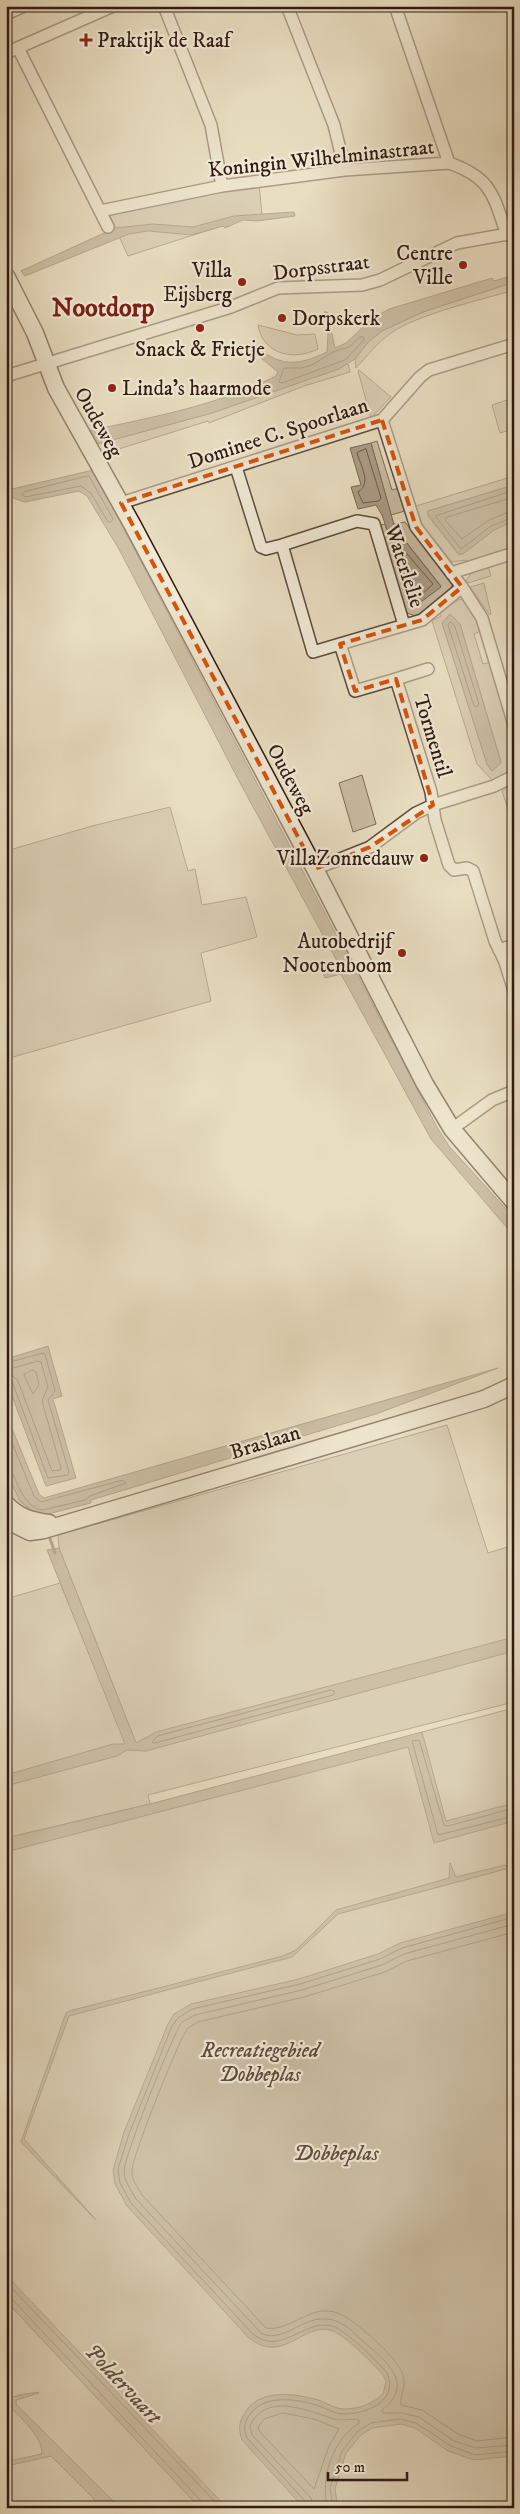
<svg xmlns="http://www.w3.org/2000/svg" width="520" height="2514" font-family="'IM FELL DW Pica',serif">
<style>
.green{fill:#cabda4;stroke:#7d6c5a;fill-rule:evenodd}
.water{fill:#aa9b86;stroke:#796757}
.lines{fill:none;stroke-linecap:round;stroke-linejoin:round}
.shore{stroke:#6d5a4c;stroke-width:1}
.stream{stroke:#796757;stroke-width:3}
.street-casing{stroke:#5e4b3d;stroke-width:14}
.secondary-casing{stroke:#301a11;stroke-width:19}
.street{stroke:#f1ead7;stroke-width:11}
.secondary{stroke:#f1ead7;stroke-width:16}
.marked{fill:none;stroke:#d6530c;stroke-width:4;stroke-dasharray:10 6;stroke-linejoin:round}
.poi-dot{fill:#8f2418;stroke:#f1ead7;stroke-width:2}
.labels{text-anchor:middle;stroke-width:4.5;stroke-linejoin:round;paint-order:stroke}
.poi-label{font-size:21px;fill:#301a11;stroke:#f1ead7;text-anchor:end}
.street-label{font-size:21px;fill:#301a11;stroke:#f1ead7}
.park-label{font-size:21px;font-style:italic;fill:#5e4b3d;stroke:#f1ead7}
.water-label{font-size:22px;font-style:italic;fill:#614e40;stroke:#f1ead7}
.district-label{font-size:26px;font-weight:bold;fill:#7a1f14;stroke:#f1ead7}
</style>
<rect width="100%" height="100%" fill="#e9dec2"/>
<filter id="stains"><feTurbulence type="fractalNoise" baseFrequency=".004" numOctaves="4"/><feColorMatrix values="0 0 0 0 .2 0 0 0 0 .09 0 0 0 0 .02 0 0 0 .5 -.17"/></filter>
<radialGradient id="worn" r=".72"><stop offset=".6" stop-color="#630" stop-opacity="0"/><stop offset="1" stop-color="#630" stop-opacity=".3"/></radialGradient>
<path class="green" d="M259 184 262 215H256L128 256 109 214Z
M514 282V290C481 300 418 314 391 333 377 343 368 355 356 368L355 359 369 341 382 331 423 312Z
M258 325 297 335 315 334 318 349C294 361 263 355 258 325Z
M348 364 350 372 304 386 209 423 208 421 106 453 101 443 212 413Z
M359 370 391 397 371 418 358 371Z
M513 398 514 429 500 433 492 405Z
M377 441 392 490 399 488 405 511 391 515 371 443Z
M514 476V485L428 511V516L459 555 464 553 494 530 514 521V548L468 562 466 560 452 562 422 524 416 506Z
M405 522 452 585 451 590 416 616 407 613 380 525 385 524 414 607 441 586 395 528 394 524Z
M488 565 491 576 468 583 466 580 471 574 470 570Z
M484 583 491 614 490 615 470 587Z
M460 599C472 602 478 620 481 631L474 634 483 664 491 662 514 740V769L498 780H492L477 764 432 621 441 616 439 612ZM460 624 501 762 492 771 487 764 443 626Z
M362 775 376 824 353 832 339 783Z
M514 784V828L502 791Z
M170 807 188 871 195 869 202 905 246 897 257 937 201 953 211 1001 6 1059V851L92 826Z
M447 1425 488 1553 514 1545V1702L148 1795 150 1804 6 1838V1599L60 1583 97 1673 136 1743 59 1548 58 1535Z
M6 1471 20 1501 35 1514 33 1515 6 1495Z
M514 1708V2508H224L6 2275V1849L409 1741 422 1732Z
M6 2301 200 2508H120L16 2404V2400L39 2393 22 2394 13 2397 6 2394Z
M6 2403C18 2415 43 2436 42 2454L6 2462Z
M51 2456 95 2500V2506L6 2508V2466Z"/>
<path class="water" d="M294 212 295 216 257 221 243 220 225 228 223 226 192 235 148 231 129 234 25 276 21 271 115 228 153 224 193 227 234 216Z
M514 275V282L423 312 382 331 369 341 355 359 339 369 212 413 101 443 95 445 88 431C153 417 216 406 276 376L278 372 261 358 252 344 254 343C278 368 298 366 327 352L328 333 324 312H327L335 348 346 343 373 318 389 309 492 278 494 281Z
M371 443 395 528 441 587 414 607 382 515 376 505 358 509 351 487 361 485 350 448Z
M93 470 438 1129 449 1146 514 1218V1236L431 1139 341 974 325 978 321 968 337 961 239 781 120 551 87 496 79 491 25 502 6 496V487L12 489Z
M514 485V521L494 530 464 553 459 555 427 513 428 511Z
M450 614 460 624 501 763 492 771 487 764 443 626 442 623Z
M48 1346 62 1396 53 1399 76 1478 46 1486 6 1380V1359Z
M498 1368 376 1414 91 1500V1503L44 1515 36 1514 20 1501 6 1471V1414L39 1494 44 1498Z
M59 1548 136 1743 156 1732 514 1637V1651L146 1751 127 1750 117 1756 6 1786V1775L113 1744H125L47 1550Z
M422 1732 446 1821 514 1803V1821L434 1843 408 1747 6 1852V1838L150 1804Z
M450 1863 456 1877 505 1865 507 1866 506 1869 338 1914 292 1957 69 2016 24 2139 96 2220 21 2142 66 2013 69 2011 283 1956 296 1950 336 1910 449 1878Z
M514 1912V2456L474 2460 448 2451 415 2428 401 2424 372 2428 361 2435 346 2453 335 2489 338 2508H304L242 2440C238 2428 239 2421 246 2411 261 2388 297 2394 318 2400 327 2403 335 2409 344 2409 358 2409 373 2404 383 2394L386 2381 383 2375C374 2364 345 2336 333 2331 304 2320 284 2366 249 2338L127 2206 115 2184 113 2170 124 2132 168 2024 174 2014 191 2004 299 1979 378 1954 400 1943Z
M6 2275 227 2508H200L6 2301Z
M38 2392 39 2393 16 2400V2404L120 2508H94L95 2500 51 2456 6 2466V2462L42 2454C43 2436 18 2415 6 2403V2394L13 2397Z"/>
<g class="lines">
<path class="shore" d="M360 337H363L364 340 345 360 282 383 279 382 284 368H302L312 365 333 352 349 347Z
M366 449 381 498 379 501 363 503 358 492C372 483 361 467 357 453Z
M89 476 113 519 111 522H108L91 493 81 486 25 497 22 495 24 492Z
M514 490 435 516 461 549 491 526 514 517
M514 497 447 517 445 520 462 539 489 520 514 510
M401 547 433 584 419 597 416 596 399 550Z
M451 622 455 627 479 704 477 707 474 706 448 625Z
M6 1363 43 1353 45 1354 55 1391 48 1400 69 1472 68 1475 48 1478 13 1384 6 1381
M6 1370 38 1361 41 1362 48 1387 42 1401 61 1468 60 1470 52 1471 18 1381 13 1376 6 1374
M33 1370 36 1372 39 1385 33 1394 24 1375Z
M6 1428 34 1496 41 1502 123 1480 126 1483 90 1496 85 1500 43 1510C26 1508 19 1488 13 1474L6 1471
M332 1690 335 1692 333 1695 155 1743 152 1742 158 1736Z
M514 1808 448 1826 444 1825 419 1740 412 1741 438 1835 514 1816
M514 1924 404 1954 382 1965 302 1990 195 2015 182 2022C172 2036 125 2154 124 2171 124 2181 131 2190 136 2199L262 2334C285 2342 301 2318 324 2319 343 2319 352 2332 365 2343 387 2362 415 2384 382 2410L383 2413H402L419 2417 454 2441 476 2448 514 2445
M514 1932 407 1961 385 1972 304 1997 198 2022 188 2028C178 2041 133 2155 132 2170 131 2179 138 2188 142 2195L266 2328C284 2331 300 2316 317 2312 324 2310 334 2311 340 2314 356 2321 398 2358 403 2375 407 2386 399 2396 401 2405L422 2410 458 2434 477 2441 514 2437
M6 2282 221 2508
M6 2298 12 2299 202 2502 203 2508
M283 2413 314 2419 339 2429 329 2446 314 2489 259 2431 258 2427 264 2419Z
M307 2508 306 2502 247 2438C243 2428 244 2422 251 2413 265 2394 299 2399 319 2406 328 2409 335 2414 344 2414 368 2414 399 2400 387 2373 380 2363 343 2328 332 2326 303 2319 281 2357 253 2334L131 2203 120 2183 118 2169 129 2134 172 2026 178 2018 192 2009 300 1984 380 1959 402 1948 514 1917
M313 2508 311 2498 252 2435 250 2426C265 2392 306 2410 331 2418 341 2422 350 2418 359 2420V2423C331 2442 321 2477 327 2508
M333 2508 330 2488 342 2451 358 2431 371 2423 400 2419 416 2423 451 2446 475 2455 514 2451"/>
<path class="stream" d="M49 1536 55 1553"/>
<defs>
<path id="street" d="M164 6 211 125 222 186
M287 6 334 125 345 170
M395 6 449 163
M6 14 24 6
M18 48 108 227
M6 53 113 6
M100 211 222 186 345 170 449 163C492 178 493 195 507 235
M6 376 231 307 278 288 362 285 380 280 457 243 514 233
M236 467 261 547 266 549 282 545 313 652 340 644 355 691 396 679 431 792 435 820 449 865 454 870 467 868 473 871 495 941 505 962 514 991
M121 503 382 420 420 377 429 370 514 344
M282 545 357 521 374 524 404 625
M451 573 514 553
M462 587 482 618 514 725
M340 644 422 620 462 587 416 527 382 420
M396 679 428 669
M315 869 370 847 416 813 433 805 494 786 514 776
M499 950 514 945
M452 1129 492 1100 514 1091"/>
<path id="secondary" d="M6 276 35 333 56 388 132 524 315 869 425 1084 452 1129 514 1202
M6 1504C18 1517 32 1521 49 1523
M6 1520 30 1532 44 1530 484 1399 514 1385"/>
</defs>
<use href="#street" class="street-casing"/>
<use href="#secondary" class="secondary-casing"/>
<use href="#street" class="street"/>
<use href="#secondary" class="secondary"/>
</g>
<path d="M0 0H520V2514H0ZM382 420 416 527 462 587 422 620 340 644 355 691 396 679 433 805 370 847 315 869 121 503Z" fill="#e9dec2" fill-opacity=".55" fill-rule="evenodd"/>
<path class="marked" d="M382 420 416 527 462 587 422 620 340 644 355 691 396 679 433 805 370 847 315 869 121 503Z"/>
<g class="poi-dot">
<path d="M83.5 32.5h5v5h5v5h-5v5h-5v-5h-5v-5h5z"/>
<circle cx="463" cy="265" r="5"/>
<circle cx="242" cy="282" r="5"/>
<circle cx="282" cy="318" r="5"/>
<circle cx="200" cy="328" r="5"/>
<circle cx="112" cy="388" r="5"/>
<circle cx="424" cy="858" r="5"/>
<circle cx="402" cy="953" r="5"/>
</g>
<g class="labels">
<g class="poi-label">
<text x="97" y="47" text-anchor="start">Praktijk de Raaf</text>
<text x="453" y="260">Centre<tspan x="453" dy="24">Ville</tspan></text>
<text x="232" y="277">Villa<tspan x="232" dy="24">Eijsberg</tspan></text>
<text x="292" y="325" text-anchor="start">Dorpskerk</text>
<text x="200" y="356" text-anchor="middle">Snack &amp; Frietje</text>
<text x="122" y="395" text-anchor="start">Linda's haarmode</text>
<text x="414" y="865">VillaZonnedauw</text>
<text x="392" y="948">Autobedrijf<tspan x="392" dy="24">Nootenboom</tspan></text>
</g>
<g class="street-label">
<text transform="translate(321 158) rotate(-6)" y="7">Koningin Wilhelminastraat</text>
<text transform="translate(321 267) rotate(-7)" y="7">Dorpsstraat</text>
<text transform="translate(99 422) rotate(61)" y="7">Oudeweg</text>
<text transform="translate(278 433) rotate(-18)" y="7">Dominee C. Spoorlaan</text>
<text transform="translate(405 566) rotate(72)" y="7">Waterlelie</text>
<text transform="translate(433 736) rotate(73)" y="7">Tormentil</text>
<text transform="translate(291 779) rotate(62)" y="7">Oudeweg</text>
<text transform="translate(265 1442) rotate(-17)" y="7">Braslaan</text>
</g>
<g class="park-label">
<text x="260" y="2057">Recreatiegebied<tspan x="260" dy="24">Dobbeplas</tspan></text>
</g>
<g class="water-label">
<text x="336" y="2160">Dobbeplas</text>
<text transform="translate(124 2383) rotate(47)" y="8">Poldervaart</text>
</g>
<g class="district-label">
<text x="103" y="316">Nootdorp</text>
</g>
</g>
<rect width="520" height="2514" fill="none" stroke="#e9dec2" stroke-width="25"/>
<rect x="8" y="8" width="505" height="2499" fill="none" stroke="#301a11" stroke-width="2.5"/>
<rect x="12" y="12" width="495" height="2489" fill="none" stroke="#301a11"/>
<path d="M328 2472v8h79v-8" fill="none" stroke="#301a11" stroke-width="2.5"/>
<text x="335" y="2472" font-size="15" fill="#301a11" stroke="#f1ead7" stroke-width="4" paint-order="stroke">50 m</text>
<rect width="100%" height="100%" filter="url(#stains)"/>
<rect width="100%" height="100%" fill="url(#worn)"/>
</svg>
